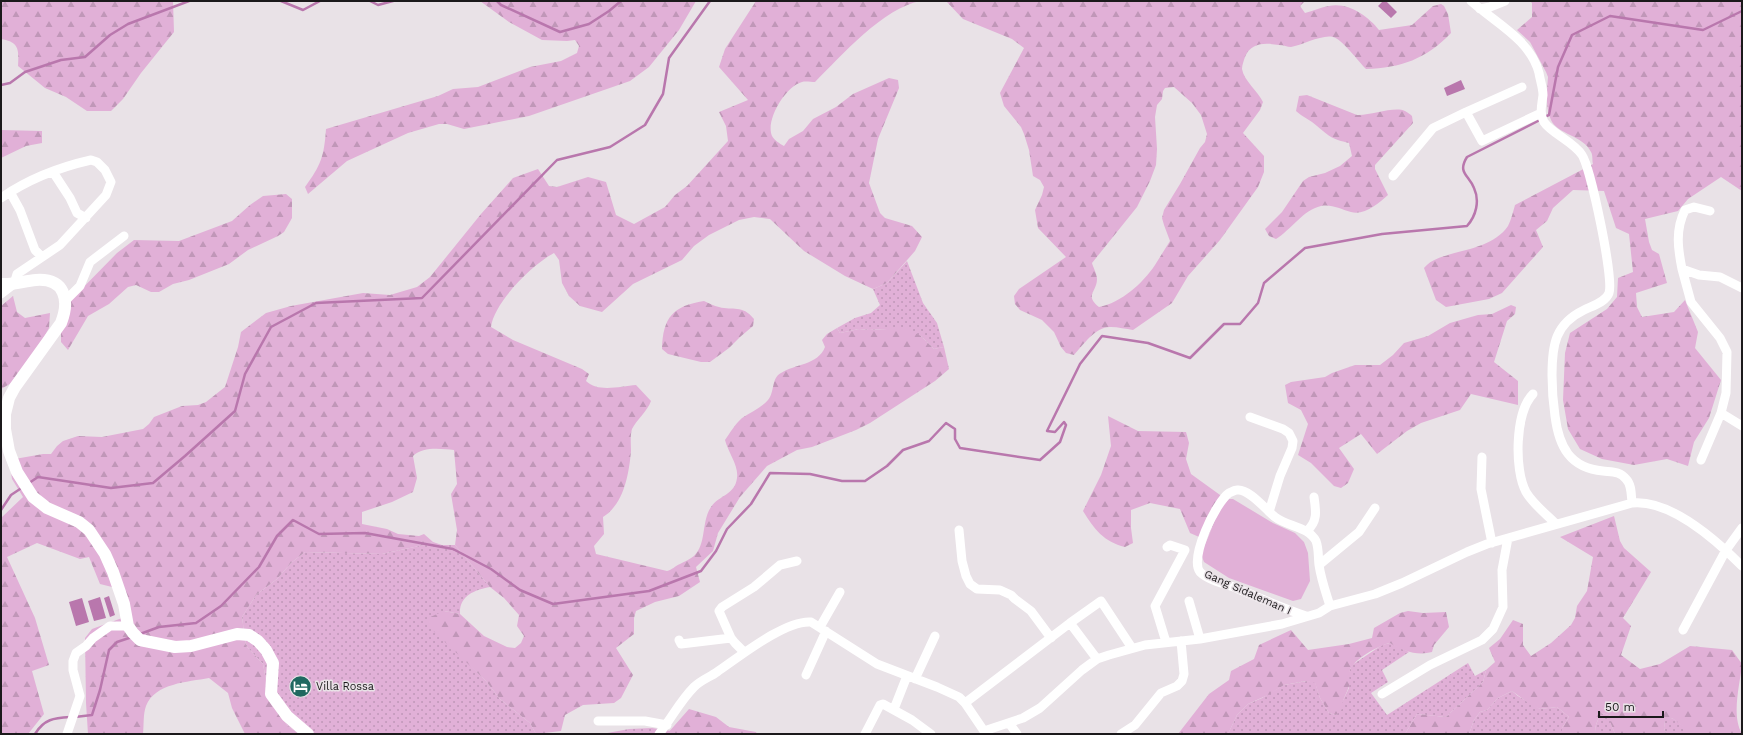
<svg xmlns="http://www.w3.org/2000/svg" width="1743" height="735" font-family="'Work Sans',sans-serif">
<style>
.green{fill:url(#green-dots)}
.forest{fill:url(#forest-firs);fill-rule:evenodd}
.pitch{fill:#e1b0d7}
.water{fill:#b977ad}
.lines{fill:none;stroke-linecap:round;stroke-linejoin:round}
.stream{stroke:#b977ad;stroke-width:2.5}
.street{stroke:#fff;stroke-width:9}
.secondary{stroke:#fff;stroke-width:12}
.labels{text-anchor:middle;stroke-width:3;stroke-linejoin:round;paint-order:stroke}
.street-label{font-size:11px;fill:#1b191b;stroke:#e9e2e7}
.poi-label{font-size:11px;fill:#1b191b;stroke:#e9e2e7;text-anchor:start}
</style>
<defs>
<pattern id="green-dots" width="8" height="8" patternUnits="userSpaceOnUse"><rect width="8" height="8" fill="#e1b0d7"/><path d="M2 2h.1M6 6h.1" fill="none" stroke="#c097b8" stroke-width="1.8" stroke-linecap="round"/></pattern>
<pattern id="forest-firs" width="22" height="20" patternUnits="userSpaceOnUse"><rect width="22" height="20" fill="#e1b0d7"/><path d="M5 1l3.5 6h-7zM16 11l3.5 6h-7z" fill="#c097b8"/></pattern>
</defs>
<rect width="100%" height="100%" fill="#e9e2e7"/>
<path class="green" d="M907 261 923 303 937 323 944 347 934 349 921 336 886 329 869 330 859 329 840 333 837 328 855 318 871 313 880 305 873 289 887 283Z
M433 542 442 545H455L490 587C474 590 459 596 460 614L444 611 463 658 485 680 500 699 530 723 536 734H299L288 726 280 716 269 696 263 664 246 646 242 617 256 595 277 579 291 563 305 552 382 554 419 546Z
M1390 643 1409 652 1382 670 1388 682 1371 693 1387 715 1468 663 1475 676 1486 670 1483 682 1446 717 1417 714 1405 734H1228L1237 715 1248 704 1262 698 1284 685 1307 681 1315 682 1320 698 1329 713 1336 715 1349 688V672L1352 665 1382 645Z
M1512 691 1518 696 1540 709 1557 707 1569 717 1562 728V734H1469L1474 720 1480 712 1487 710 1498 698Z
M1603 713 1611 716V724L1615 734H1595C1595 725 1597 720 1603 713Z
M1672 718 1692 732 1693 734H1666L1664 728 1665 720Z
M652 728 671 731 667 734H602L629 729Z"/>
<path class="forest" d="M1 1H173L174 32 141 73 123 99 111 111H87L66 97 45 88 18 66C19 49 19 42 1 39Z
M480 1H696L679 30 649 67 630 81 529 116 464 129 447 124H439L408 133 347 161 308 194 305 187C321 165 324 157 326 129L438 96 453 89 478 87 530 67 561 61 577 53 579 46 575 40 567 41 542 40 509 22Z
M756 1H921C884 7 841 56 815 82 811 82 805 81 802 82 786 86 765 120 772 136 775 141 779 143 784 146L789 139 803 131 813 119 836 107 853 94 889 78 898 80 899 88 878 139 869 183 880 213 885 218 912 226 922 237 915 251 887 283 873 289 845 276 804 251 770 219 754 217 739 220 709 235 694 246 682 260 633 284 602 312 580 306 569 296 562 283 559 260 554 253C533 264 494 302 491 327L513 340 582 369 589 374 586 381C598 393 621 386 636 385L651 401C647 412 637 419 632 429 630 435 631 445 631 451 629 474 624 504 603 517L604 534 594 546 596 554 667 571C672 570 675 566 680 564 684 562 690 559 694 556 707 543 701 522 711 507 719 495 735 495 737 478 739 466 728 452 725 440 730 433 735 424 742 418 751 412 761 408 768 400 775 392 771 378 781 373 795 364 818 365 825 347L822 340 827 334 837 328 840 333 859 329 869 330 905 328 921 336 934 349 944 347 949 369 935 381 870 423 856 430 812 447 797 450 767 466 740 497 718 533 713 551 696 567 700 582 679 596 655 602 636 611 634 618V634L616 648 633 675 621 698 614 703 583 705 565 715 561 731 536 734 530 723 500 699 485 680 427 625 428 618 444 611 460 614 484 636 507 647 515 648 521 643 524 636 517 626 519 615 504 598 490 587 455 545 457 530 451 494 457 484 454 450C442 449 423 446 413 456L417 478 413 492 392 502 362 512V524L387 529 398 534 419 536 424 534 433 542 419 546 382 554 305 552 291 563 277 579 256 595 242 617 246 646 263 664 269 696 280 716 288 726 299 734H245L232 708 228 693 209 678C188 682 155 683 146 706 143 714 144 725 143 734H88L86 703 85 638 92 629 122 618 116 588 100 584 89 557 80 559 37 543 7 557 35 618 49 665 32 671 44 714 28 734H1V518L23 497 12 479 9 460 43 454H51L57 446 63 441 78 436 102 437 143 429 149 424 154 417 182 406 198 405 206 402 225 387 238 347 241 332 266 313 291 306 363 293 390 295 417 287 430 277 481 214 513 178 538 169 549 186 557 187 588 177 606 182 616 215 634 224 665 207 675 195 687 186 728 141 726 126 719 112 748 100 719 67 725 49Z
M946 1H1305L1300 6 1305 13C1313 11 1321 7 1329 6 1348 2 1368 16 1379 30L1412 25 1433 6 1441 4 1444 6 1448 14 1451 33C1426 59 1401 68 1366 69 1359 62 1341 38 1333 37 1323 34 1302 45 1291 47 1287 47 1284 45 1279 45 1266 43 1251 42 1245 57 1244 60 1242 65 1242 69 1244 81 1258 91 1263 102L1260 110 1243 133 1264 156V172L1258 187 1220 240 1188 276 1172 303 1133 330C1126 329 1118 327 1111 327 1096 326 1083 345 1074 355L1066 353 1061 347 1054 332 1042 320 1020 310 1015 304 1014 296 1019 289 1066 257 1038 228 1035 210 1042 195 1044 187 1040 180 1033 176 1029 150 1024 134 1021 127 1004 106 1000 93 1024 48 1012 39 963 19ZM1174 87 1192 103 1201 115 1207 134 1205 142 1200 148 1180 184 1164 210 1162 218 1164 225 1170 241C1165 249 1160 257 1155 265 1143 283 1121 303 1099 307 1084 295 1097 292 1097 279 1097 274 1093 267 1092 263L1137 207 1150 181 1156 165 1157 149 1155 117 1157 105 1162 99 1163 91 1165 88Z
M1530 1H1742V191L1721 177 1688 199 1678 211 1645 219 1649 242 1652 250 1659 254 1667 283 1636 293 1637 307 1642 317 1674 312 1685 300 1698 332 1695 348 1721 380 1709 418 1694 442 1688 466 1667 459 1634 465 1602 459 1580 449 1568 429 1563 400 1565 353 1570 333 1607 309 1617 297 1618 278 1633 272 1629 234 1616 228 1604 191 1573 190 1553 208 1547 221 1536 230 1543 247 1502 293 1489 299 1446 307 1436 300 1424 268C1432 259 1439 258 1451 254 1470 249 1496 244 1508 226 1511 220 1513 212 1515 205L1593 164C1592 161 1593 155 1591 152 1584 136 1557 134 1551 120 1545 107 1547 90 1548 77L1546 72 1530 42 1517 30 1532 17V3Z
M1307 95 1357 115C1370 116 1394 106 1405 111 1407 112 1410 114 1412 116L1413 123 1375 165V169L1388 195C1379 203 1364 216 1351 212 1340 209 1332 204 1321 206 1303 210 1291 230 1276 239L1269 236 1265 229 1282 212 1303 181 1309 177 1325 173 1340 166 1352 156 1349 143C1332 139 1330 137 1317 126 1311 120 1302 117 1296 111L1299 96Z
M1 130 42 131V143L26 146 1 158Z
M286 194 292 199V218L284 232 278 236 248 250 229 264 189 280 173 284 159 292H151L136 285 128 287 109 304 88 316 68 350 61 342V324L66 305 117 253 134 240 179 241 232 221 250 205 263 196Z
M13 296 17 312 25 318 50 313 49 328 22 377 1 389V306Z
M704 301C709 303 714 306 719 307 733 311 742 304 754 319L753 326 740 337 729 348 710 362H701L668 354 662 349C663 317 673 306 704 301Z
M1511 305 1516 307 1515 314 1507 321 1494 362 1518 381V405L1471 394 1460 410 1421 423 1407 431 1377 454 1361 434 1339 448 1354 469 1348 483 1341 488 1334 486 1311 463 1298 455 1308 424 1301 410 1288 403 1285 385 1291 382 1325 377 1332 373 1355 365H1380L1393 355 1404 343 1428 336 1450 323 1478 315 1492 314Z
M1108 416 1138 431 1186 432 1189 443 1186 459 1191 474 1227 500 1206 540 1190 533 1180 509 1150 503 1131 510V528L1133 543 1125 547C1104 542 1094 529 1083 511L1101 475 1111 446Z
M1614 516 1620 541 1624 548 1651 572 1623 618 1631 626 1621 655 1640 669 1660 664 1690 646 1732 650 1742 664C1740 685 1731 715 1742 734H1693L1672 718 1665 721 1664 728 1666 734H1615L1611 724V716L1603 713C1597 720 1595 725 1595 734H1562V728L1569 717 1557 707 1540 709 1531 705 1512 691 1498 698 1487 710 1480 712 1474 720 1469 734H1405L1417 714 1446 717 1483 682 1486 670 1495 662 1489 648 1500 639 1513 620 1523 624V645L1531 656 1551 643 1571 625 1575 618 1577 606 1587 591 1593 557 1560 537Z
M1408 611 1423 613 1446 612 1449 627 1434 645 1432 652C1417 656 1403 651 1390 643 1379 645 1353 660 1350 670 1348 676 1351 683 1348 689 1345 697 1342 700 1342 709L1336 715 1329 713 1320 698 1315 683 1306 681 1284 685 1270 694 1248 704 1237 715 1228 734H1178L1209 694 1229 680 1231 671 1254 659 1259 645 1291 630 1308 650 1349 644 1372 638 1374 628 1400 613Z
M689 709 716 717 729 727 756 732 757 734H667Z"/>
<path class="pitch" d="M1229 499H1233L1273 523 1295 533 1304 542 1308 553 1310 581 1301 599 1293 601 1229 578 1204 562 1201 554 1220 509Z"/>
<path class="water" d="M1383 1H1386L1397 12 1391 18 1378 6Z
M1461 80 1465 89 1447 96 1444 88Z
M109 596 115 615 110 617 104 598Z
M100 597 106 618 94 621 88 601Z
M82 598 89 622 76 626 69 602Z"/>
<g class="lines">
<path class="stream" d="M281 1 303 10 320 1
M370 1 378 5 393 1
M497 1 501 5 560 32 589 24 609 11 621 1
M1 85 10 83 25 72 61 60 85 57 110 35 128 24 189 1
M1544 117 1549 115 1558 67 1572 35 1610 16 1703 30 1742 11
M29 483 38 477 111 488 153 483 185 456 235 411 245 374 271 327 316 303 422 298 557 160 610 147 645 125 663 94 669 58 710 1
M1 510 11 495 23 487
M140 634 159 627 196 623 221 606 259 567 277 536 293 520 319 534 365 533 453 549 491 569 520 590 553 604 649 591 701 571 716 551 727 529 751 504 770 473 810 474 842 481H865L887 466 903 450 929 441 946 423 955 429V439L960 448 1040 460 1060 442 1066 425 1064 422 1055 432 1047 431 1080 364 1102 336 1148 343 1190 358 1224 324H1240L1258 303 1264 283 1305 248 1382 234 1467 226C1476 216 1480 201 1474 188 1469 175 1457 173 1467 157L1540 120
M75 717 92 715 100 690 109 650 117 642 132 637
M35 734C44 719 54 718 70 717"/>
<path class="street" d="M1471 1C1494 22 1531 40 1539 73 1540 80 1543 88 1543 95 1542 104 1539 113 1544 122 1551 133 1574 142 1582 155 1591 169 1614 279 1609 293 1606 302 1592 306 1584 310 1555 324 1552 345 1552 375 1552 389 1553 402 1555 416 1559 447 1570 468 1603 471 1612 472 1620 471 1626 479 1632 485 1631 495 1632 503
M1480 9 1490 7 1505 1
M1466 112 1482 141 1541 113
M53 172 70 198 77 213 86 218
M1393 176 1433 128 1466 112 1522 87
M10 192 20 210 35 250 42 257
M1 198C27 180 60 167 91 160L97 162 105 170 111 182 106 195 60 245 17 274 14 284 1 294
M1710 211 1694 207 1685 210C1675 230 1678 249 1682 269L1699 275 1720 277 1742 288
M1682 269 1691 302 1720 338 1727 352 1726 393 1721 413 1742 426
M66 300 80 286 90 262 124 236
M1533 394C1515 412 1514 470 1526 492 1533 504 1546 514 1556 524
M1250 417 1283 429 1289 433 1293 441 1292 448 1280 476 1269 512
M1482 457 1481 489 1492 543
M1701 460 1721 413
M959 530 962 561 966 576 970 584 977 589 1000 590 1011 595 1015 599 1031 611 1051 638
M1307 531C1318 521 1316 511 1314 497
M1319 565 1359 532 1375 508
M1189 601 1200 639
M1306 616C1282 608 1259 598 1236 588 1225 584 1208 580 1200 572 1189 558 1216 502 1229 493 1231 492 1235 490 1237 490 1249 488 1266 510 1275 517 1288 527 1308 526 1316 541 1319 549 1318 557 1319 565 1321 579 1326 593 1330 606
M1070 623 1101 601 1132 648
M820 627 840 592
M1683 630 1726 550 1742 528
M731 638 719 611 722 607 754 587 780 565 797 561
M679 640 681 644 731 638 735 643 744 652
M1166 642 1155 606 1185 550 1170 545 1167 547
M806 675 826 631
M915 679 935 636
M1382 694 1430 665 1482 640 1493 629 1503 607 1502 570 1508 538
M965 703 1070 623 1097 659
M894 709 907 676
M598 721H645L667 725
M1009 723 1017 734
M67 734 80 696 73 670V661L76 653 86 646 93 638 110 626H128
M659 734C671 719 680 701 694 687 701 680 710 677 717 672 739 657 785 620 811 622L877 664 937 687 959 697 965 703 984 731 1023 718 1040 708 1082 670 1097 659 1109 655 1145 645 1200 639 1282 624 1319 613 1330 606 1375 594 1402 583 1467 552 1487 544 1632 503C1671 499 1717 541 1742 566
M865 734 880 705 883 704 912 720 931 734
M1121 734 1135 725 1161 693 1177 686 1182 681 1184 674 1181 641"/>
<path class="secondary" d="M1 284C13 285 24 281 36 280 65 278 70 300 61 323L15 387 9 398 5 414V429L9 451 17 472 33 497 47 508 79 522 89 530 105 554 113 572 124 604 128 626 133 633 140 640 175 647 191 646 237 634 249 635 258 641 266 650 273 663 271 694 287 716 308 734"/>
</g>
<defs>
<symbol id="hotel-disc" viewBox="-11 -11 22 22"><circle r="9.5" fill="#1f6860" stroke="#e9e2e7"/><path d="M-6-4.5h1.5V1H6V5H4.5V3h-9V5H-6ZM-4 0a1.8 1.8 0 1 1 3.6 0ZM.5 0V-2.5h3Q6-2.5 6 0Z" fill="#fff"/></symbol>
</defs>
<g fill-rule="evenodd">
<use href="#hotel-disc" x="288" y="674" width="25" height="25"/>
</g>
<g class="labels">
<g class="street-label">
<text transform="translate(1248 592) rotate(24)" y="4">Gang Sidaleman I</text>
</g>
<g class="poi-label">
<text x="316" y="690">Villa Rossa</text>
</g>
</g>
<rect width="1743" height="735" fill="none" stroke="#1b191b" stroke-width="4"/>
<path d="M1599 711v6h64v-6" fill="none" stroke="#1b191b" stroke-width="2"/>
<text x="1605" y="711" font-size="12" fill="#1b191b" stroke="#e9e2e7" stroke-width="3" paint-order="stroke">50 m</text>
</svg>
